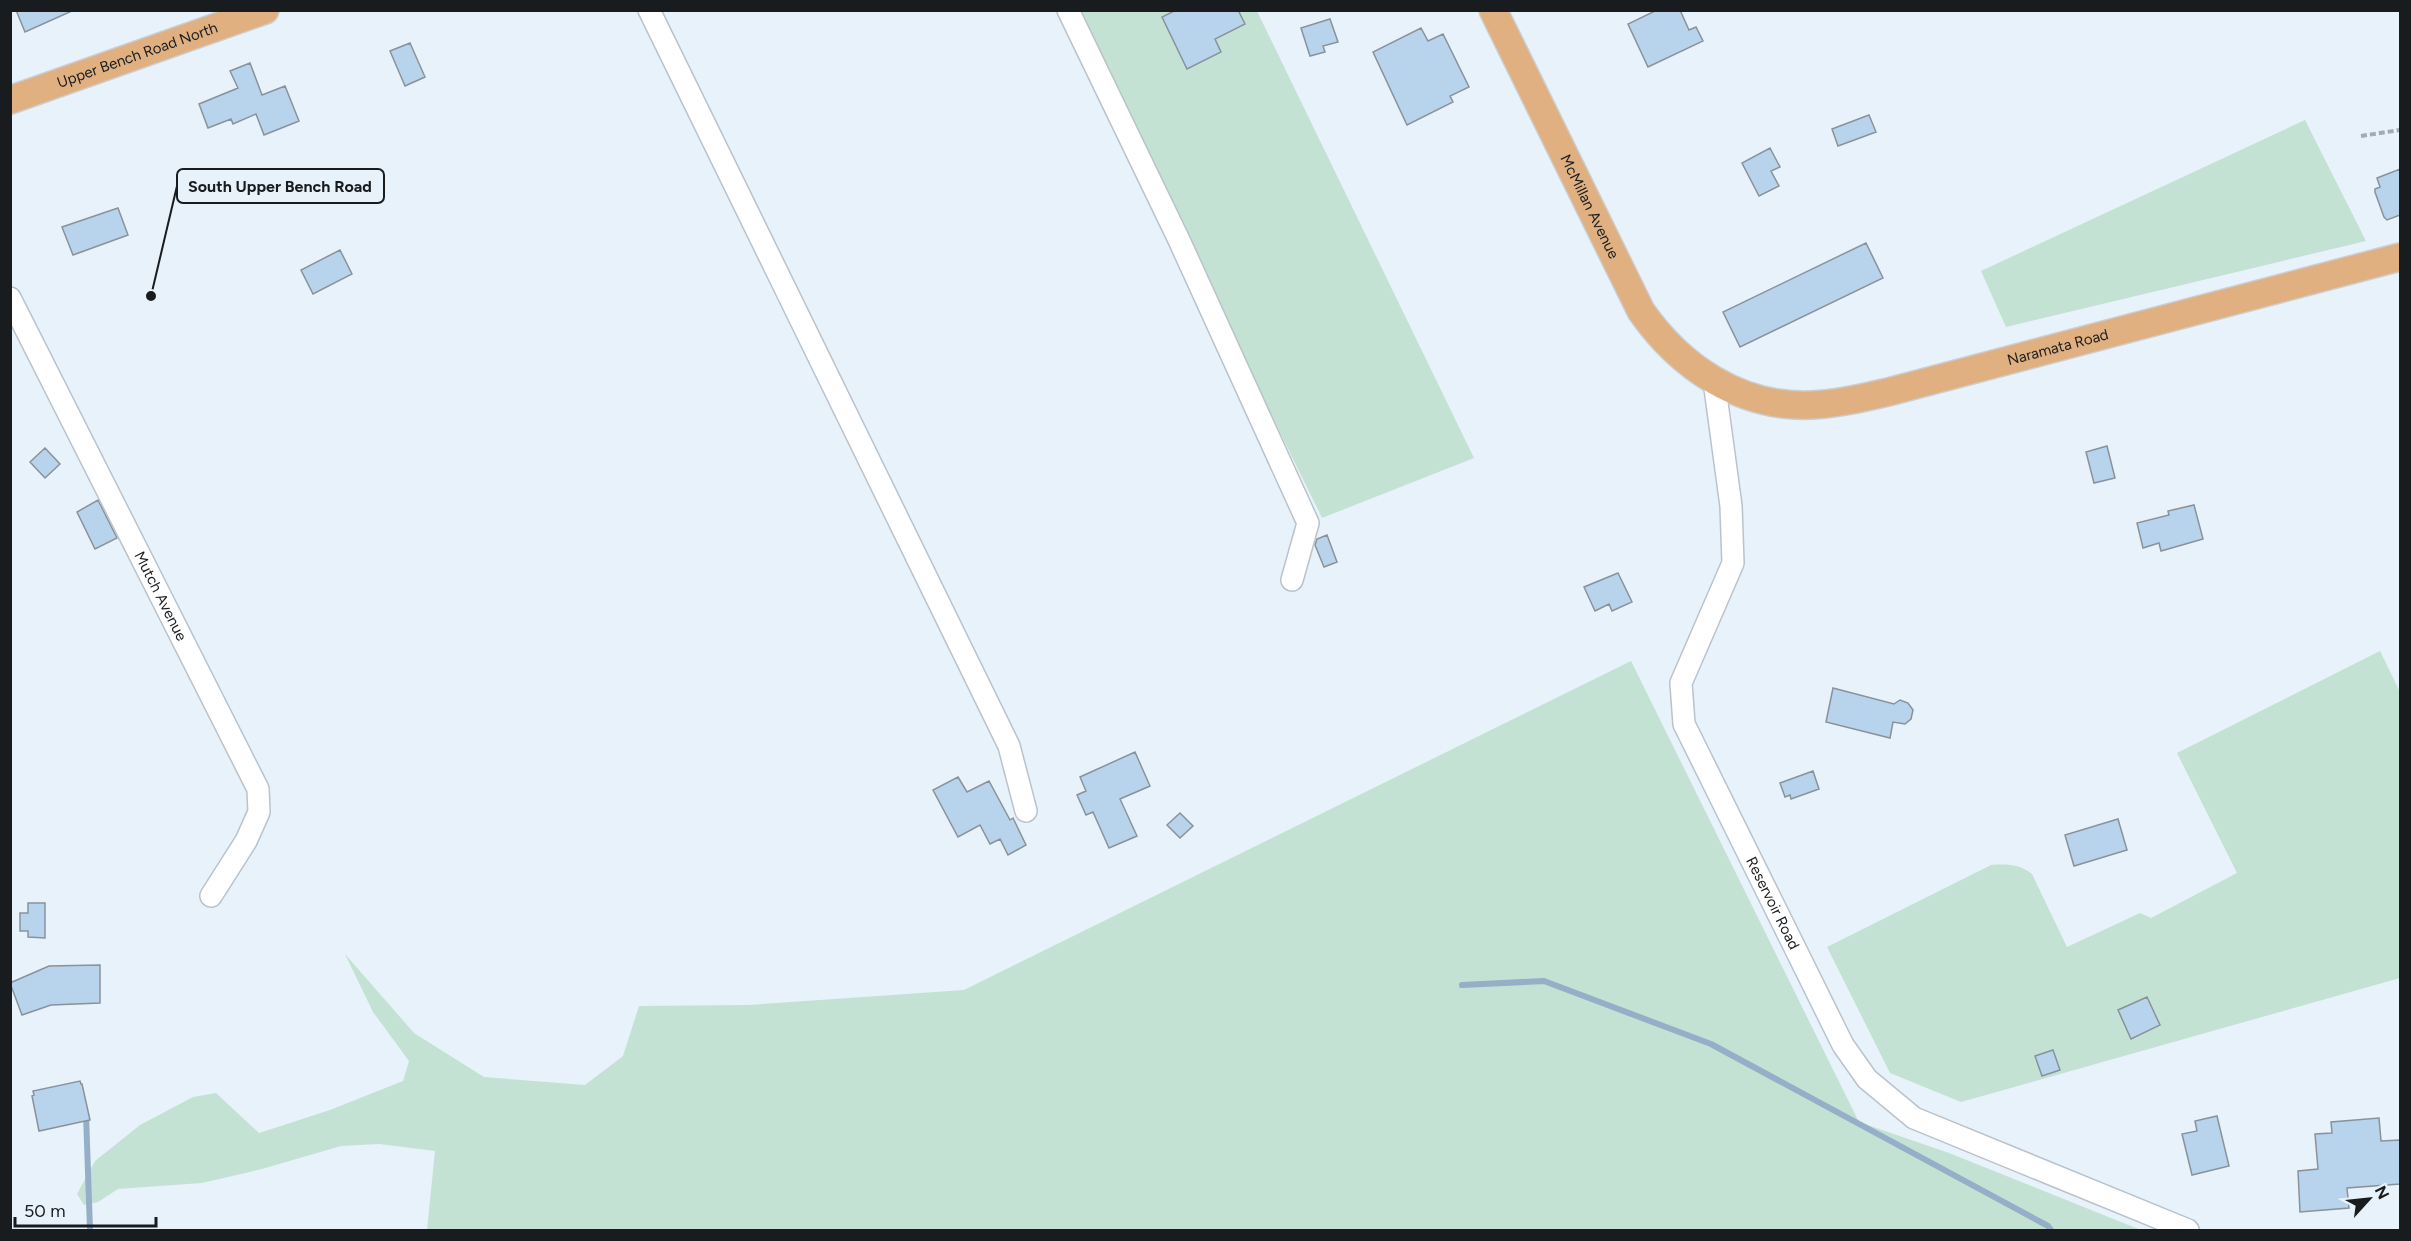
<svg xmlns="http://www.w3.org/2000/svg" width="2411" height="1241" font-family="Figtree,sans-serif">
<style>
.green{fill:#c4e2d3}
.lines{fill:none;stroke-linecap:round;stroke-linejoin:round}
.stream{stroke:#94afc7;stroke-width:6}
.building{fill:#b8d4ec;stroke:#89929a;stroke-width:1.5}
.minor-casing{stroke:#bac3cb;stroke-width:24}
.major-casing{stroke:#cccdce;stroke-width:30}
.path{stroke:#a3abb1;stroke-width:4;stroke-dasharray:6 3;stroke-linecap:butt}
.minor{stroke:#fff;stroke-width:21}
.major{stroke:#e0b080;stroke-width:27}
.labels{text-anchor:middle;stroke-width:5;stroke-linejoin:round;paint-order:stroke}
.street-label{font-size:15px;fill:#191c1f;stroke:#e8f2fa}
.leader{fill:none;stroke:#191c1f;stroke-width:2}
.callout-dot{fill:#191c1f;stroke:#e8f2fa;stroke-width:2}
.callout{fill:#e8f2fa;stroke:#191c1f;stroke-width:2}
.callout-label{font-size:16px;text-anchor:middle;font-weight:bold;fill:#191c1f}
</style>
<rect width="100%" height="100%" fill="#e8f2fa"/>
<path class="green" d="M1073 11H1257L1474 458 1322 518Z
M2305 120 2366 241 2006 327 1981 271Z
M2380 651 2400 692V978L1961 1102 1890 1073 1827 947 1991 865C2007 864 2019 864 2032 874L2067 947 2140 913 2151 918 2237 873 2177 753Z
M1631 661 1859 1122 1949 1153 2141 1230H427L435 1151 379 1144 341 1146 262 1169 202 1183 118 1189 98 1202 84 1205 77 1194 95 1161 140 1125 193 1097 216 1093 259 1133 330 1110 403 1081 409 1061 373 1012 345 954 414 1033 484 1077 585 1085 623 1056 639 1006 748 1005 964 990Z"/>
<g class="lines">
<path class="stream" d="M1462 985 1544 981 1711 1044 2048 1226 2051 1230
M86 1114 90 1230"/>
</g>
<path class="building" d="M16 10H74L25 32Z
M1176 10H1238L1245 24 1215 39 1221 52 1187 69 1162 17Z
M1657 10H1680L1689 30 1696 27 1703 41 1648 67 1628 24Z
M1330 19 1338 42 1323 46 1325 52 1310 56 1301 28Z
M1421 28 1428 41 1443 34 1469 87 1450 96 1453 102 1407 125 1373 52Z
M410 43 425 77 405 86 390 51Z
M250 63 262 95 285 86 299 121 264 135 256 114 233 124 231 119 208 128 199 104 238 88 230 71Z
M1869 115 1876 132 1838 146 1832 129Z
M1770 148 1780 167 1771 171 1779 186 1759 196 1742 163Z
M2400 169V215L2387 220 2384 217 2375 192V189L2380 187 2377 178Z
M118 208 128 235 73 255 62 227Z
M1866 243 1883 278 1740 347 1723 312Z
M340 250 352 274 313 294 301 270Z
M2107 446 2115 478 2094 483 2086 452Z
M45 448 60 464 45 478 30 462Z
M98 500 117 538 95 549 77 512Z
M2194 505 2203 539 2161 551 2159 543 2143 548 2137 523 2169 515 2168 511Z
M1327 535 1337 562 1324 567 1315 545 1317 539Z
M1618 573 1632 602 1612 611 1609 604 1595 611 1584 587Z
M1833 688 1894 704 1900 700 1908 703 1913 710 1911 719 1905 724 1893 722 1890 738 1826 722Z
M1135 752 1150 786 1120 799 1137 836 1109 848 1093 812 1086 815 1077 795 1086 791 1080 777Z
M1813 771 1819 789 1791 799 1790 795 1785 797 1780 783Z
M958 777 967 792 989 781 1010 820 1013 818 1026 845 1008 855 1000 839 990 844 980 825 958 837 933 790Z
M1180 813 1193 826 1180 838 1167 825Z
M2118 819 2127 850 2074 866 2065 835Z
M28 903H45V938L28 937V931H20V913H28Z
M100 965V1003L51 1005 22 1015 10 983 49 966Z
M2147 997 2160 1025 2131 1039 2118 1010Z
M2053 1050 2060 1070 2042 1076 2035 1056Z
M80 1081 81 1084H82L90 1120 39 1131 32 1096 34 1095 33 1091Z
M2217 1116 2229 1166 2192 1175 2182 1134 2197 1131 2195 1121Z
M2379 1118 2381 1141 2400 1140V1184L2347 1188 2349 1208 2300 1212 2298 1171 2318 1169 2315 1134 2332 1133 2331 1122Z"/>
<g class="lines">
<defs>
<g id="minor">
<path d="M649 10 1009 746 1026 811"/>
<path d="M1068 10 1179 240 1308 523 1292 580"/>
<path id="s1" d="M10 298 258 789 259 812 246 841 211 896"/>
<path id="s2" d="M1714 381 1731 506 1733 563 1681 683 1684 724 1843 1045 1867 1079 1914 1118 2188 1230"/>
</g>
<g id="major">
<path id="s3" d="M1493 10 1641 311C1680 367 1740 408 1811 405 1838 404 1866 397 1892 391L2400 257"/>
<path id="s4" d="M10 100 265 10"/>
</g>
</defs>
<use href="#minor" class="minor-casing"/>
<use href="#major" class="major-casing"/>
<path class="path" d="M2361 136 2400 130"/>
<use href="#minor" class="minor"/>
<use href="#major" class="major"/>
</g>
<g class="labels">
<g class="street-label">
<text dy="5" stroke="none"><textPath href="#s4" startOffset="135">Upper Bench Road North</textPath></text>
<text dy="5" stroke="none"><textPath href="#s3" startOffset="219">McMillan Avenue</textPath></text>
<text dy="5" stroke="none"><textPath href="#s3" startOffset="792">Naramata Road</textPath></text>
<text dy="5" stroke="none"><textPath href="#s1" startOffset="334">Mutch Avenue</textPath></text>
<text dy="5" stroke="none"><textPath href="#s2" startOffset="555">Reservoir Road</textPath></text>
</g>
</g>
<path class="leader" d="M151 296L177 186"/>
<circle class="callout-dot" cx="151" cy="296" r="6"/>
<rect class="callout" x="177" y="169" width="207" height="34" rx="6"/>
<g class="callout-label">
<text x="280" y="192">South Upper Bench Road</text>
</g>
<rect width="2411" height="1241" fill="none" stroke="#191c1f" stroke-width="24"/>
<g transform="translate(2369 1199) rotate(63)" stroke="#e8f2fa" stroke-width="4.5" paint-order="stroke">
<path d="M0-4.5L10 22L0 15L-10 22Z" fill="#191c1f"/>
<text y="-9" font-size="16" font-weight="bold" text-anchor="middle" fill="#191c1f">N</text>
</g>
<path d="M15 1217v9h141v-9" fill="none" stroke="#191c1f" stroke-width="3"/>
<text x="24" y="1217" font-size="18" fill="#191c1f" stroke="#e8f2fa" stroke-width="4.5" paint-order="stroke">50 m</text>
</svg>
